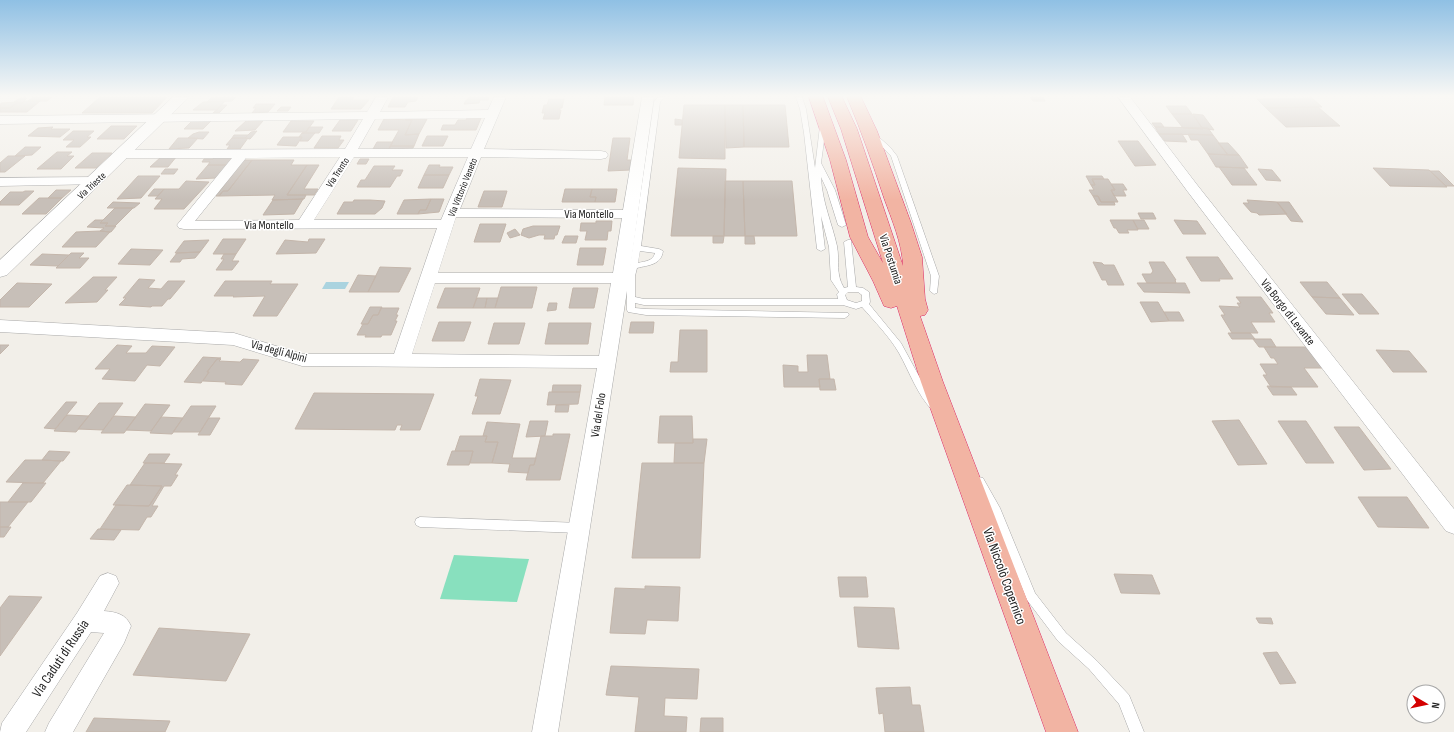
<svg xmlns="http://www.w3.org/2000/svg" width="1454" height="732" font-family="'Sofia Sans Condensed',sans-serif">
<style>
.pitch{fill:#88e0be}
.water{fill:#aad3df}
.building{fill:#c7bfb8;stroke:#c4b6ab}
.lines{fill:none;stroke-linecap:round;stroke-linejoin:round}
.service-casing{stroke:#a9a9a9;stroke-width:1}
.minor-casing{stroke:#a9a9a9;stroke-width:1}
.tertiary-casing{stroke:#a9a9a9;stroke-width:1}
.trunk-casing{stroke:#dc2a67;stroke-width:1}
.service{fill:#fff;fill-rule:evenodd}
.minor{fill:#fff;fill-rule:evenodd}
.tertiary{fill:#fff;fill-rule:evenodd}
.trunk{fill:#f2b4a3;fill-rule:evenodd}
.labels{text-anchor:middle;stroke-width:3;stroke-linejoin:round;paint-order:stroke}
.far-street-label{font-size:10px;fill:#222;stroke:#fff}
.street-label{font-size:12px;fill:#222;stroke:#fff}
.near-street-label{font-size:14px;fill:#222;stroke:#fff}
</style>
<rect width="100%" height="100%" fill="#f2efe9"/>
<path class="pitch" d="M454 555 529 559 517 602 440 599Z"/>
<path class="water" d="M326 282H349L345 289H322Z"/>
<path class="building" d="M33 97H52L47 101H28Z
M100 97H167L152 113H82Z
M236 97 232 101 207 102 211 98Z
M339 97H354L352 100H369L361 109H331Z
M393 97H418L416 101 408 102 405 107H388Z
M469 97H489L488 100H467Z
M605 97H634L633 105H604Z
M1030 97H1043L1045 101H1033Z
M20 98H27L22 103 14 102Z
M1312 98 1322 107 1266 108 1257 99Z
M549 99H564L562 108H560L559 110H561L559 119H543L545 113H542L544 105H547Z
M466 100H480L479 103 464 104Z
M25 101H40L27 112H0V108H10L17 103H22Z
M225 101 217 110H193L203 102Z
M18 102 10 108H0L1 103Z
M256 104H275L268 112 252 113 256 108H253Z
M222 105H227L219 113H213Z
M684 105H725V159L679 158Z
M725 105H743L744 147 726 148Z
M743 105H785L789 147H744Z
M1166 106H1186L1192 114H1172Z
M281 107H291L288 111H277Z
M1318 107 1340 126 1286 127 1266 108Z
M1172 114H1192L1203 129 1183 128Z
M1193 114 1203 115 1214 130 1202 128Z
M467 118H481L476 130H441L443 125H455L458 120H466Z
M384 119 412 120 405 135 419 134 414 146H390L399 130H378Z
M406 119H427L419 134 405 135 412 120H405Z
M675 119 682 120V125H675Z
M193 120H212L203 129H184Z
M340 120H358L351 131H332Z
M246 121H263L255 130 235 131Z
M291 121H314L306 132H283Z
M1152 123H1161L1164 127H1155Z
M111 126H137L124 139H97Z
M53 127 51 129H70L60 137 28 136 38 128Z
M309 127H323L319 133H302L306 132Z
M1155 127 1208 128 1213 135 1159 134Z
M73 131H94L87 137H91L80 147H66L74 140H63Z
M257 131 250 139 245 138 251 132Z
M199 132H209L203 139 188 138 193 134Z
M302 133H315L308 141H300L302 137H299Z
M1159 134H1182L1187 142 1165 141Z
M1188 134 1213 135 1228 155 1208 154 1198 140H1191Z
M234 135H248L245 138H232Z
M322 136H341L339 140H344L338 148H314Z
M427 136H448L443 146H422Z
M283 137H302L296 146 277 145Z
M178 138H198L189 148 169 149Z
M232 138H248L240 149H227L230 145H226Z
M613 138H630L627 160H632L631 170 608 171Z
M1118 141H1138L1156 165 1135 166Z
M377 142H393L389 149H373Z
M1218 143H1228L1239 155H1228Z
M390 146H414L413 148 389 149Z
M25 147H41L32 155 15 156Z
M57 152H72L67 156H74L61 169H37Z
M92 153H112L96 168H75Z
M1208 154 1239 155 1248 168 1216 167Z
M8 156H25L5 172H0V163Z
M177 156 168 167H150L161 157Z
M215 156H234L227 165H208L210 162H202L204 159H213Z
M360 159H369L366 164H357Z
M244 160H252L228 191H223L219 196H216Z
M252 160H294L291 165H307L287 195H306L304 199 272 200 275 195 219 196 223 191H228Z
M208 165H227L216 178 196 179Z
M307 165H319L304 189H318L314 195H287Z
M429 165H440L439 167H453L449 175H424Z
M374 166H395L392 170H403L400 176H397L390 187H357L361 180H365Z
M1219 167 1244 168 1257 185H1232Z
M678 168 726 169 724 236H671Z
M1373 168 1429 170 1447 187 1390 186Z
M165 169H178L174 174H161Z
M1258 169 1272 170 1281 181 1266 180Z
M1430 171H1439L1454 186H1446Z
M424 175H449L443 188H418Z
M138 176H160L141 198 117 199Z
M1086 176H1102L1104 179H1092L1095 185H1091Z
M1092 179H1108L1115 190H1111L1118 202H1101L1098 196H1093L1089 190H1094L1091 185H1095Z
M186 181 209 182 184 209H154L162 199H155L164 189H179Z
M725 181H743L745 236H724Z
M743 181H792L797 236H745Z
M1111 184H1123L1127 190H1123L1126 196H1114L1111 190H1115Z
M154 189H164L158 196H148Z
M565 189H592L590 197H596L595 202H562Z
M592 189H617L615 202H595L596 197H590Z
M56 190H71L62 198H48Z
M25 191H34L19 205H0V202L10 192H23Z
M484 191H507L502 207H478Z
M1093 196H1098L1101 202H1114L1115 205H1098Z
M39 198H62L46 214H22Z
M303 199 294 214 263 215 273 200Z
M431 199 426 210H420L418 214H397L404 200Z
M431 199H444L439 212 418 214 420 210H426Z
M354 200H370L385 201 382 208 375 214H337L344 202H353Z
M1247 200 1277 202 1287 214 1259 215 1257 213 1251 212 1243 203H1249Z
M113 202 140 203 134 208H107Z
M1277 202H1289L1303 222 1291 221Z
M115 208H133L115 226H105L108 223H100Z
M1138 213H1153L1156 219H1141Z
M95 220H103L100 223H108L105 226H116L111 232 100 231 104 228 87 227Z
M1110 220H1133L1138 230H1127L1129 233H1119L1116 228H1114Z
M1133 220H1144L1149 229H1138Z
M1174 220 1197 221 1206 234H1183Z
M596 221H612L611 231H608L607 240H585L587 231H580L581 223H596Z
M480 224H506L500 242H474Z
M533 226H560L557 235H555L554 239H544L545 235H539L529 238 521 235 523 229Z
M515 229 520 235 510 238 507 233Z
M100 231 110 232 96 247H62L76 232Z
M565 236H578L576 243H562Z
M713 236H724L723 243H713Z
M745 236H754L755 244H745Z
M223 239H246L236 254H213Z
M309 239H325L316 253 276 254 285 240 308 242Z
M209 240 200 252 175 253 184 241Z
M580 248H606L603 265H577Z
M131 249 163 250 150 265 118 264Z
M200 252 195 258 182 259 180 262H170L177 253Z
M71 253H84L79 258H89L80 268H56Z
M42 254 69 255 58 266 30 265Z
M224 254H236L232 261H239L232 270H216L224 259H221Z
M1186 257H1218L1233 279H1219L1220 281H1201Z
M1093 262 1102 263 1104 265H1114L1124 285H1108L1106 280H1102Z
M1149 262H1164L1176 280H1175L1176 283H1147L1142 274H1151L1153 271Z
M380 267 411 268 399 292H368Z
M358 275 376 276 368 292H349Z
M93 277H117L105 290H108L97 302 65 303Z
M139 279 155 280 148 288 161 289 168 281H185L170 299H168L162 306H152L151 307 119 305 126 298H123Z
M225 281H272L270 284H298L277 316H253L265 296 233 297 234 296H214Z
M1300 282H1327L1340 298 1312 297Z
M17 283 52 284 29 307H0V300Z
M1137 283H1185L1190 293 1144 292Z
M501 287H537L532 308H495Z
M445 288H480L473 308H437Z
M573 288H598L594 308H569Z
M1342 294H1362L1379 314H1359Z
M1236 297H1261L1273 313H1269L1275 322H1251L1258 333H1232L1221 315H1225L1219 306 1240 307 1237 303H1241Z
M1312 297 1340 298 1354 315 1326 314Z
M477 298H487L485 308H473Z
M487 298H498L495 308H485Z
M1140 302H1158L1169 321 1151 322Z
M549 303H557L556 310 547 311Z
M370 307H382L378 315H373L368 324H361Z
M381 308H399L396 315H398L395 321H397L391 335H382L381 337H365L366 335H357L363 324H368L373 315H378Z
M1164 312H1179L1184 321H1169Z
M439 322H471L464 341H432Z
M631 322H654L653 333H629Z
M494 323H525L519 344H488Z
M549 323H591L588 344H545Z
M680 330H707V372H670L671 362H678Z
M1228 333H1250L1255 339H1232Z
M1253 339H1271L1276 347H1259Z
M0 345H9L0 354Z
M117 345 132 346 126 353H146L152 346 175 347 160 366 147 365 135 381 102 379 110 369H95Z
M1264 347H1307L1322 368H1304L1318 387H1271L1263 375H1267L1260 364H1278L1274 358H1271Z
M1376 350 1409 351 1427 372H1393Z
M807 355H827L830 379H819L820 387H784L783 365 798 366V372H808Z
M203 357 221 358 217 359 207 372H209L201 383 184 382Z
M217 359H221L219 361 240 362 243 359 259 360 242 385 225 384 226 382 203 381 209 372H207Z
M480 379 511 380 500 414H472L478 396H475Z
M819 379H834L836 390H820Z
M553 385H581L580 392H552Z
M1267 386 1291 387 1297 395H1273Z
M549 392H580L578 404 547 405Z
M314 393 434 394 420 430H400L402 425H397L395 430 295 429Z
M66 402H77L55 429 44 428Z
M99 403H123L103 430 78 429Z
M145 404 170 405 151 431 126 430Z
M556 405H569L568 412H555Z
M191 406H216L200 432H173Z
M67 415 89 416 76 432 54 431Z
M114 416 136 417 124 433H101Z
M660 416H692L693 443H658Z
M161 417 183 418 172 434 150 433Z
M209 418H220L210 435H198Z
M1239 420 1267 464 1238 465 1212 421Z
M530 421H548L545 436 526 437Z
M1278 421H1306L1334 463H1306Z
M487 422 520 424 512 458H536L534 465H530L528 473 508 472 510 464 492 463 498 442H485L487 436H483Z
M1334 427H1359L1391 469 1364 470Z
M553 434H570L560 480H526L530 465H534L541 436H553Z
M460 436H487L485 442H498L492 463H470L473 451H455Z
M693 439H707L704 463H674L675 443H693Z
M49 451 70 452 63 461 42 460Z
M452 451H473L469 465H447Z
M149 454H170L164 463H143Z
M25 460H42L61 461 43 483 6 482Z
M145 463 182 464 175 475H178L171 486H164L152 506H158L151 517H147L139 530 100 529 116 505 149 506 162 486 130 485Z
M642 463H704L700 558H632Z
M23 483H46L31 502H8Z
M127 485H130L162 486 149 506 113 505Z
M1358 497H1407L1429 528 1378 527Z
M0 502H28L8 527H0Z
M0 527H11L4 537H0Z
M98 529H100L121 530 114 540 90 539Z
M1114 574 1152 575 1160 594 1121 593Z
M838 577H866L868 597H840Z
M645 586 680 587 678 621 647 620 645 634 610 633 615 588 645 589Z
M9 596 42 597 0 656V608Z
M854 607 894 608 899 649 858 647Z
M1256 618H1271L1273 624 1259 623Z
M159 628 250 634 226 681 133 675Z
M1277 652 1296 683 1280 684 1263 653Z
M611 666 699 669 697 699 665 698 664 716 687 717 686 732H635L639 697 606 695Z
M910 687 912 705H920L924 732H885L883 713 879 714 876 688Z
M94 718 170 721 165 732H86Z
M701 718H723V732H700Z"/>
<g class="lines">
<defs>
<path id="service" d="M658 97H665L660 102 641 246 659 249 663 251C661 265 649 265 637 268L635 276V297L644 299H838L837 294 839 292 831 280 829 247 821 216 825 249 821 251 817 249 804 133 800 109 796 97H802L806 109 815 168 820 126 823 124 826 126 821 163 835 190 846 225 842 227 838 225 827 190 821 177C822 202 832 223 837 246 840 262 835 273 844 288L848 287 844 242 848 240H851L856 287 863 288 869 292 870 302 869 304 901 343 926 389 940 408 938 410H932C917 394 910 373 899 353 889 336 875 322 862 307L856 309 843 305H644L635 303V308L646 309 848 313 849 315 845 318 646 315 628 312 627 310V276L630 266 654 102ZM640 251 655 253C653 261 646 261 638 263ZM848 292H858L862 295V301L856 303 847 300 845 295Z
M873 132 890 147 897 156 939 276 937 293 934 294 930 291 931 276 891 156 871 135 870 134Z
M979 477 983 478 1000 508 1035 593 1066 633 1097 661 1129 695 1144 732H1130L1119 704 1089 669 1058 641 1027 600 990 509 974 481 975 478Z
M420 517 580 523 584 525 585 528 584 531 580 533 420 527 416 525 415 522 416 519Z"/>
<path id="minor" d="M376 97H388L380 112 488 110 494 97H506L484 149 601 151 606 152 608 155 606 158 601 159 481 157 460 209 623 210 642 97H654L629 278 558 732H532L597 368 302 366 233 345 0 332V320L234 333 302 354H394L437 228 184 229 179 228 177 225 232 158H124L119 157 117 154 119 151 124 150 345 149 363 119 0 124V116L367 112ZM485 118 471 149H358L375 119ZM340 157 299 220 195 221 246 158ZM354 157H468L441 220H314ZM456 217 622 218 613 273H438ZM435 283H611L599 356 412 354Z
M1118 97H1130L1198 186 1454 509V534L1446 531 1188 192Z
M95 177 100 178 102 181 100 184 0 186V178Z
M108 573 116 576 119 583 104 611C116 612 126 614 131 626L124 643 73 732H45L49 723 104 633 91 632 26 732H0L2 723 77 613 100 576Z"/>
<path id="tertiary" d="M173 97H189L7 275 0 277V260Z"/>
<path id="trunk" d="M809 97H823L846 160 868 237 883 263 841 129 828 97H842L857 129 903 266C902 243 892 220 884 198 873 164 861 130 847 97H861L877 131 911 223 922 257 925 299 928 310 925 315 920 316 943 382 1078 732H1046L921 382 897 306 891 308 884 306 873 281 850 237 830 160Z"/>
</defs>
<use href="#service" class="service-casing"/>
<use href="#minor" class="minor-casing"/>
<use href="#tertiary" class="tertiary-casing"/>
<use href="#trunk" class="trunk-casing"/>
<use href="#service" class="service"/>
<use href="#minor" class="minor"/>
<use href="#tertiary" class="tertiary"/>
<use href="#trunk" class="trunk"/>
</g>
<linearGradient id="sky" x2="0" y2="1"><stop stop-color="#8fc0e4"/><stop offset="0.48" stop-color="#f9f8f5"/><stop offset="1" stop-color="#f9f8f5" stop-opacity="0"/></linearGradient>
<rect width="1454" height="200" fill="url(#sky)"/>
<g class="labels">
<g class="far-street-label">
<text transform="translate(337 172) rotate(-57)" y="4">Via Trento</text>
<text transform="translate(91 185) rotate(-43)" y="4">Via Trieste</text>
<text transform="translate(462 187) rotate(-68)" y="4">Via Vittorio Veneto</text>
</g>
<g class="street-label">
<text x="589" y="218">Via Montello</text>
<text x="269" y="229">Via Montello</text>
<text transform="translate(891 259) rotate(72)" y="4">Via Postumia</text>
<text transform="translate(1288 312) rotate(52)" y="4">Via Borgo di Levante</text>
<text transform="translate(279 351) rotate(15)" y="4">Via degli Alpini</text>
<text transform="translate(598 415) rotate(-81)" y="4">Via del Folo</text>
</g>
<g class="near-street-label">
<text transform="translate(1005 576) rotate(70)" y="5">Via Niccolò Copernico</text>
<text transform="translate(60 658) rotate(-56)" y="5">Via Caduti di Russia</text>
</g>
</g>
<g transform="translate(1426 704) rotate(99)"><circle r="19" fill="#ffffff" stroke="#a7a7a7"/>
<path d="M0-3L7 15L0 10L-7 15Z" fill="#d40000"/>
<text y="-6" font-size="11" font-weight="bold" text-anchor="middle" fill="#222222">N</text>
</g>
</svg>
